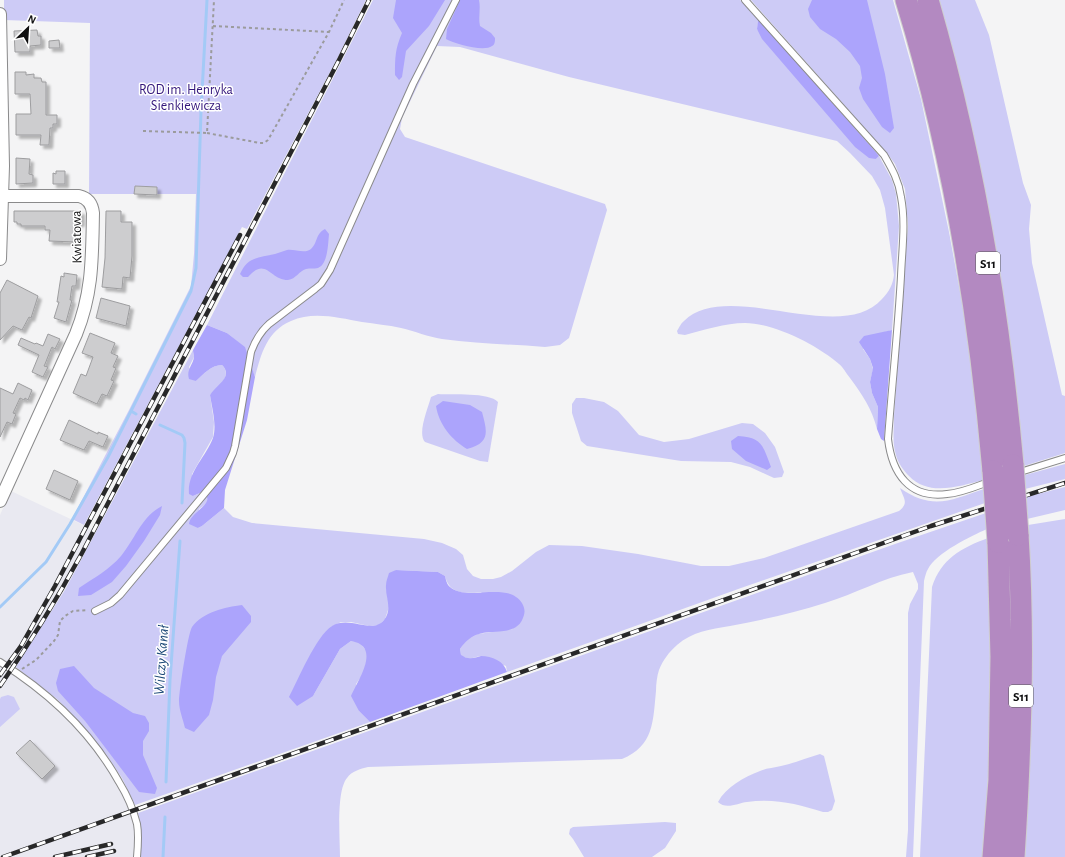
<svg xmlns="http://www.w3.org/2000/svg" width="1065" height="857" font-family="'Alegreya Sans',sans-serif">
<style>
.built{fill:#e9e9f1}
.green{fill:#cdcbf6}
.forest{fill:#aca4fc}
.lines{fill:none;stroke-linecap:round;stroke-linejoin:round}
.stream{stroke:#a3caf6;stroke-width:3}
.building{fill:#cdcdcf;stroke:#9d9d9f;filter:url(#shadow)}
.service-casing{stroke:#8a8a8b;stroke-width:8}
.minor-casing{stroke:#8a8a8b;stroke-width:14}
.motorway-casing{stroke:#cfcfcf;stroke-width:23}
.path{stroke:#9b9b9c;stroke-width:2;stroke-dasharray:3 3;stroke-linecap:butt}
.service{stroke:#fff;stroke-width:6}
.minor{stroke:#fff;stroke-width:12}
.motorway{stroke:#b389c1;stroke-width:21}
.rail-casing{stroke:#282829;stroke-width:4.5}
.rail{stroke:#fff;stroke-width:3;stroke-dasharray:9;stroke-linecap:butt}
.motorway-bridge-casing{stroke:#cfcfcf;stroke-width:23;stroke-linecap:butt}
.motorway-bridge{stroke:#b389c1;stroke-width:21}
.labels{text-anchor:middle;stroke-width:3;stroke-linejoin:round;paint-order:stroke}
.shield{fill:#fff;stroke:#575758;stroke-width:1}
.shield-label{font-size:13px;font-weight:bold;fill:#0f0f10}
.park-label{font-size:14px;fill:#34177c;stroke:#fff}
.street-label{font-size:14px;fill:#0f0f10;stroke:#fff}
.water-label{font-size:15px;font-style:italic;fill:#1b4877;stroke:#fff}
</style>
<defs>
<filter id="shadow"><feDropShadow dx="3.5" dy="3.5" stdDeviation="1" flood-color="#0004"/></filter>
</defs>
<rect width="100%" height="100%" fill="#f4f4f5"/>
<path class="built" d="M11 491 96 531 65 590 16 667 57 699 106 754 122 778 138 813 141 827 140 857H0V515Z"/>
<path class="green" d="M4 0H366L337 59 247 229 242 227 84 525 72 519 129 410 191 286 194 254 196 194H89L90 23 4 20Z
M373 0H740L758 19 757 29 876 159 879 156 892 180 896 194 899 226 892 330 878 334 863 349 870 359 873 369 870 382 872 393 878 407 877 429C872 409 862 394 850 378 846 373 843 367 839 364 817 345 774 323 745 323 725 323 704 330 685 335L678 334 677 331C679 328 681 323 684 321 727 278 841 346 882 299 889 292 893 284 894 275L885 208 880 190 872 176 850 153 837 141 569 77 460 47 437 46 402 118 400 129 405 137 605 204 607 210 569 338 560 345 545 347C511 344 476 344 442 339 428 337 415 331 401 328 388 325 375 324 362 322 339 318 313 311 291 321 267 331 261 354 255 377L244 347 227 333 207 325Z
M751 0H893L921 99 949 232 973 362 984 480C959 486 929 497 909 476 903 470 898 463 896 455 892 443 894 429 894 416L908 225 905 189 895 164 887 153Z
M939 0H975L989 35 1023 183 1031 205 1029 229 1032 263 1062 395 1065 396V453L1024 466 1011 353 990 220 968 118Z
M193 350 194 357 189 367 196 381C204 374 211 365 222 365 233 376 218 387 210 395L214 422 213 437 192 474 193 496 202 492C212 499 207 504 199 509L198 528 202 526 224 508 233 517 252 523 424 539 442 543 456 549 463 555 467 569 473 576 481 579H493L501 577 512 571 536 552 549 545 582 546 638 554 701 566H729L764 558 899 511C909 503 904 499 900 488 933 511 951 500 984 489L985 503 741 588 507 672 506 666 480 656 469 659 461 656 460 649 466 640 478 634 513 629 481 592C464 593 450 595 445 576L438 572 396 570 386 585 389 607 385 619 379 625 369 626 351 622H341L331 627 313 696 340 649 351 641 359 642 366 650 368 656 363 674 356 684 359 711 370 722 135 805 122 778 106 754 80 723 57 699 16 667 65 590Z
M438 394C452 395 489 392 498 402L488 462 480 461 425 442C417 434 428 408 431 397Z
M576 398H584L604 402 618 411 639 435 664 442 689 439 742 423 753 424 765 433 775 447 784 472 782 477 774 478 750 467 731 462 681 461 587 446 581 441 572 413V404Z
M1065 464V479L1025 489V475Z
M1065 487V510L1027 519 1026 497Z
M986 513 987 529C971 536 936 553 928 569 926 572 925 577 924 581L913 857H906L908 830V613L910 604 918 589V584L913 572C882 578 855 594 825 603 794 613 762 620 730 626 710 629 692 632 677 645 669 652 663 660 659 670 657 676 656 684 656 691 653 721 654 746 622 759L368 767C360 769 352 771 347 778 336 791 340 839 340 857H140L141 827 138 813 895 544Z
M1065 519V857H1024L1030 749 1031 593 1028 525Z
M988 538 992 674 990 735 984 857H920L932 587C941 559 961 548 988 538Z
M8 695 14 697 20 709 0 727V699L1 697Z
M820 754 824 756 835 801 832 810 828 812H823C798 804 774 798 747 802 738 803 726 810 718 802 726 787 744 777 760 771 766 768 774 768 781 766 794 763 807 758 820 754Z
M665 822 676 823V831L665 848 652 857H584L573 839 569 834 570 829 573 827Z"/>
<path class="forest" d="M396 0H445L429 26 406 51 402 77 399 80 395 75C395 58 395 49 402 33L393 18Z
M460 0H479C481 9 478 17 480 26L491 33 495 38C495 41 495 45 492 46 484 52 455 44 446 39L447 29Z
M812 0H867L885 74 894 128 890 133 882 127 863 99 859 88 862 78 860 66 850 52 836 39 820 29 810 17 808 9Z
M758 19 875 151 879 156 876 159 869 158 855 147 762 39 757 29Z
M325 229 329 234C328 244 328 264 318 268 314 269 310 268 306 269 299 271 296 279 288 280 270 280 266 256 248 277H243L240 274C248 256 259 258 275 254 279 253 283 251 287 250 295 249 305 254 311 249 318 243 315 234 325 229Z
M207 325 227 333 245 347 255 377 247 420 225 490 224 508 202 526 198 528 189 524C190 511 219 503 202 492L193 496 189 494C187 472 206 457 213 438 217 425 212 408 210 395 216 385 234 377 222 365 211 365 204 374 196 381L189 379C186 370 193 365 194 357 194 355 193 352 193 350Z
M892 330 884 441 881 439 877 429 878 407 872 393 870 382 873 368 870 359 859 342 864 336Z
M443 401 470 405 482 412C487 431 491 443 467 449 452 440 439 425 436 406Z
M738 436C762 437 763 446 771 467L767 470 746 461 732 449 731 441Z
M162 506 160 515 144 541 126 566 112 582 91 595 78 596 79 588C94 578 110 569 121 556 135 539 142 516 162 506Z
M396 570 438 572 445 576C446 580 447 585 450 587 463 600 501 585 516 597 522 601 526 608 524 615 518 638 492 628 476 635 469 638 465 642 460 649L461 655C464 656 465 658 468 658 472 659 477 657 481 656 492 656 504 661 507 672L370 722 359 711 351 696C358 680 382 646 351 641L340 649 313 696 297 706 289 697C298 680 316 636 332 626 350 615 372 635 384 620 393 609 385 597 386 585 386 581 388 577 389 573Z
M242 605 251 616V622L222 656 216 677 213 700 209 715 194 732 185 728C183 719 179 710 179 701 179 692 188 633 192 627 203 612 225 607 242 605Z
M74 666 94 688 133 713 145 716 149 723V731L143 741V755L157 788 155 794 139 792 85 721 58 691 56 683 60 669Z"/>
<g class="lines">
<path class="stream" d="M131 411 136 414
M160 425 182 435 184 438 185 443 182 503
M0 607 46 562 70 524 108 457 191 291 196 268 201 111 207 0
M166 782 170 680 180 541
M163 857 165 817"/>
</g>
<path class="building" d="M37 30 38 36H41V45L30 46V52H15L14 31Z
M59 40 60 48H49V41Z
M15 72H26V75L34 74V78H41L42 82H46V115H57V124H53V128H50L49 145H40L41 135H16V114H31L30 94H15Z
M16 158 30 159 29 174 33 175V183L16 184Z
M56 171H65V184H53V173L56 174Z
M135 186 157 187V195L134 194Z
M14 211H81V223H77V225L76 242 49 241 50 230H45V226H21V224H17V222H14Z
M106 211H121V222H132V256L130 278 123 277 122 289 102 287 105 258Z
M64 273 77 275 76 286H72L70 300H72L66 322 54 318 59 302H57L61 276 64 277Z
M7 280 38 296 31 318 29 317 22 330 13 326 0 340V293Z
M101 298 130 306 126 326 96 318Z
M90 333 115 343 111 353 118 356 113 367 116 368 111 380 114 381 107 396 102 394 97 404 73 393 81 374 86 376 93 357 82 353Z
M48 334 60 339 55 349 52 347 51 349 45 364 44 366 48 367 43 377 32 372 39 355 18 345 21 338 35 344 36 343 43 346Z
M18 383 32 390 28 400 25 398 24 400 20 398 13 413 16 414 12 424 7 422 0 437V388L13 394Z
M69 420 98 434V432L108 436 103 447 89 441 84 450 60 440Z
M54 470 78 481 70 500 46 489Z
M30 740 55 766 42 779 16 753Z"/>
<g class="lines">
<defs>
<path id="service" d="M745 0 884 155C892 169 899 181 901 197 906 223 902 250 901 276 898 330 892 385 888 439 892 473 909 499 947 494 962 493 977 486 991 481
M1017 473 1065 458
M95 611 111 603 120 595 226 468 233 453 235 446 251 352C255 341 260 332 269 324L315 289 321 284 330 270 413 84 456 0
M0 662C48 692 91 732 119 782 127 795 133 808 137 824 139 835 138 846 137 857"/>
<path id="minor" d="M0 14 3 166 0 259
M0 501 76 334C93 292 92 257 93 213 92 204 88 198 79 196H2"/>
<path id="motorway" d="M906 0C953 153 979 312 993 471
M928 0C972 152 999 307 1013 465
M993 857 999 780 1001 657 998 542
M1014 857C1021 750 1025 642 1018 535"/>
</defs>
<use href="#service" class="service-casing"/>
<use href="#minor" class="minor-casing"/>
<use href="#motorway" class="motorway-casing"/>
<path class="path" d="M213 26 329 32
M143 131 207 133 214 0
M207 133 260 143H264L268 140 329 32 344 0
M22 669 36 660 54 641 58 635 60 621 65 616 73 611 88 610"/>
<use href="#service" class="service"/>
<use href="#minor" class="minor"/>
<use href="#motorway" class="motorway"/>
<defs>
<path id="rail" d="M0 675 21 646 55 586 240 235
M0 686C30 643 57 599 82 553L339 60 369 0
M3 857 931 526 1065 483
M55 857 111 844
M87 857 114 851"/>
</defs>
<use href="#rail" class="rail-casing"/>
<use href="#rail" class="rail"/>
<defs>
<path id="motorway-bridge" d="M1013 465 1018 535
M993 471 998 542"/>
</defs>
<use href="#motorway-bridge" class="motorway-bridge-casing"/>
<use href="#motorway-bridge" class="motorway-bridge"/>
</g>
<g class="labels">
<g class="shield">
<rect x="976" y="252" width="24" height="22" rx="3"/>
<rect x="1009" y="685" width="24" height="22" rx="3"/>
</g>
<g class="shield-label">
<text x="988" y="268">S11</text>
<text x="1021" y="701">S11</text>
</g>
<g class="park-label">
<text x="186" y="94">ROD im. Henryka<tspan x="186" dy="16">Sienkiewicza</tspan></text>
</g>
<g class="street-label">
<text transform="translate(76 237) rotate(-91)" y="5">Kwiatowa</text>
</g>
<g class="water-label">
<text transform="translate(161 660) rotate(-86)" y="5">Wilczy Kanał</text>
</g>
</g>
<g transform="translate(28 28) rotate(25)" stroke="#ffffff" stroke-width="3" paint-order="stroke">
<path d="M0-3L7 15L0 10L-7 15Z" fill="#0f0f10"/>
<text y="-6" font-size="11" font-weight="bold" text-anchor="middle" fill="#0f0f10">N</text>
</g>
</svg>
